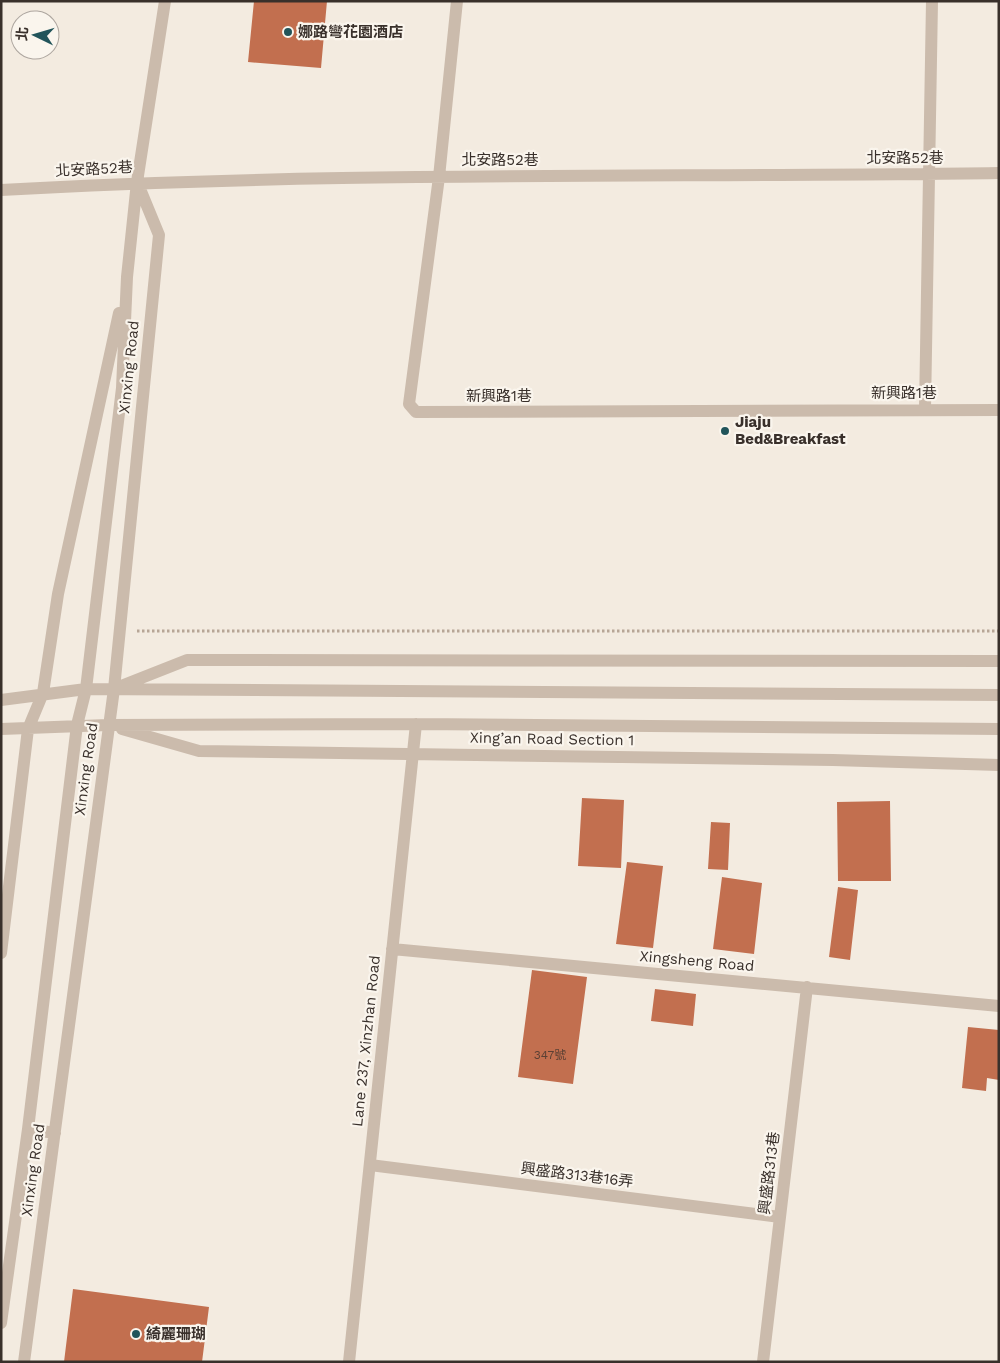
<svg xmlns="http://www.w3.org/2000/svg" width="1000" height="1363" font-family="'Work Sans','Noto Sans TC',sans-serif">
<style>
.building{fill:#c26f4f}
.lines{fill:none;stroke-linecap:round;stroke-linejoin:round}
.path{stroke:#b7a696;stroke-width:3;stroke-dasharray:2.5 2.5;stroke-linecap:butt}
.minor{stroke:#cbbbac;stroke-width:12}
.poi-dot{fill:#21545a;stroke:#faf5ed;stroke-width:2}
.labels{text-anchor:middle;stroke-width:4.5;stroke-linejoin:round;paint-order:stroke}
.number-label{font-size:12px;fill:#5b4034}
.poi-label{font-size:15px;font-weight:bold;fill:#39302b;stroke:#faf5ed;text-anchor:start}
.street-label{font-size:15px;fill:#39302b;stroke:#faf5ed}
</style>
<rect width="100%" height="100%" fill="#f3ebe0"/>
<path class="building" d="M254 1H327L321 68 248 62Z
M582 798 624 800 621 868 578 866Z
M890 801 891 881H838L837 802Z
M711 822 730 823 728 870 708 869Z
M627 862 663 866 653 948 616 944Z
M722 877 762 883 754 954 713 949Z
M838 887 858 890 850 960 829 957Z
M532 970 587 977 573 1084 518 1077Z
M655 989 696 994 693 1026 651 1021Z
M968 1027 999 1030V1080L987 1078 986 1091 962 1088Z
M73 1289 209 1307 202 1362H64Z"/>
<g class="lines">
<path class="path" d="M137 631H999"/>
<path class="minor" d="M457 1 439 177 409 404 416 412 999 410
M1 190C333 171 666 178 999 173
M925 409 932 1
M121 686 187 660 999 661
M1 700 86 689 999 695
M1 729 108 725 416 724 999 729
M122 729 199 751 833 760 999 765
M392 949 999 1006
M1 953 28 729 43 693 58 594 119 313
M28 1129 55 1133
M370 1165 780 1217
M1 1323 28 1129 77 725 86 689 122 388 127 277 137 182 165 1
M24 1362 114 689 159 235 138 184
M349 1362 416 724
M763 1362 807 987"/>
</g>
<g class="poi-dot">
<circle cx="288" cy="32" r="5"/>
<circle cx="725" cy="431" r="5"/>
<circle cx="136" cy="1334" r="5"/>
</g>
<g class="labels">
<g class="number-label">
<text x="550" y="1059">347號</text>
</g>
<g class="poi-label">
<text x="298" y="37">娜路彎花園酒店</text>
<text x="735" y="427">Jiaju<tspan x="735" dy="17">Bed&amp;Breakfast</tspan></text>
<text x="146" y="1339">綺麗珊瑚</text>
</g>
<g class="street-label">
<text x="905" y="163">北安路52巷</text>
<text x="500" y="165">北安路52巷</text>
<text transform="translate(94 169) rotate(-3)" y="5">北安路52巷</text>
<text transform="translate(129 367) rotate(-84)" y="5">Xinxing Road</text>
<text x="904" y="398">新興路1巷</text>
<text x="499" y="401">新興路1巷</text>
<text transform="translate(552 739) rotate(1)" y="5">Xing’an Road Section 1</text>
<text transform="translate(86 769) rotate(-82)" y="5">Xinxing Road</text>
<text transform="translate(697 961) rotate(5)" y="5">Xingsheng Road</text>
<text transform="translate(366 1041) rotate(-84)" y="5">Lane 237, Xinzhan Road</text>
<text transform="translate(33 1170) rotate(-82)" y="5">Xinxing Road</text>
<text transform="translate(769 1173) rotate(-83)" y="5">興盛路313巷</text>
<text transform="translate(577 1175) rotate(7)" y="5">興盛路313巷16弄</text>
</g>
</g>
<rect width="1000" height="1363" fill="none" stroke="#39302b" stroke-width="5"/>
<g transform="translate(35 35) rotate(275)"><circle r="24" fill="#faf5ed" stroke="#ada69f"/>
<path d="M0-4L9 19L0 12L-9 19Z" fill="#21545a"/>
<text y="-8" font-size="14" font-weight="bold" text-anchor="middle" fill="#39302b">北</text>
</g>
</svg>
